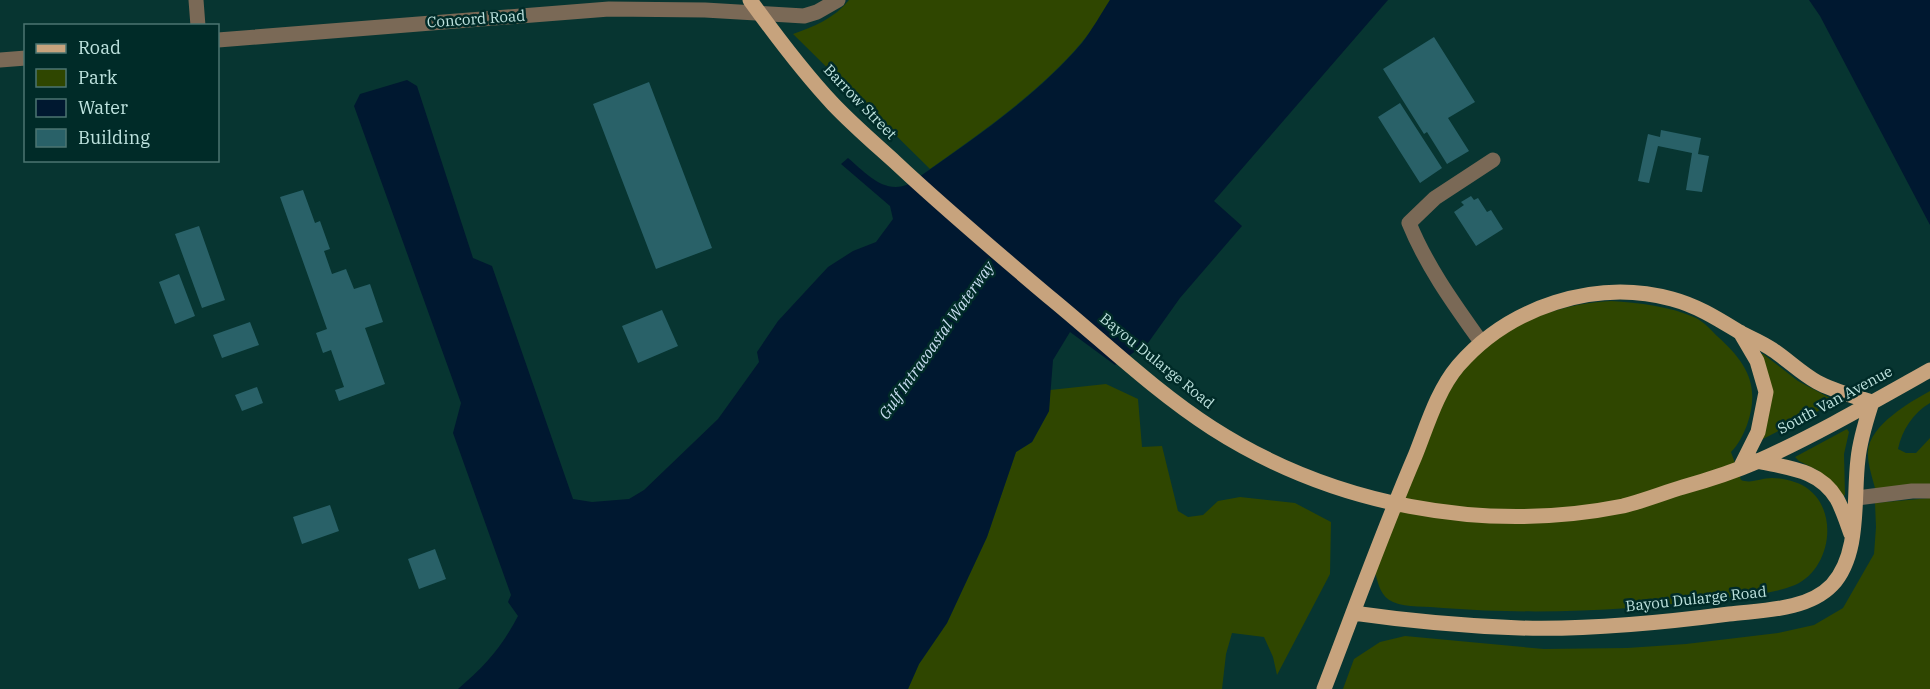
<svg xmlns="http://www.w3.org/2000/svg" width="1930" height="689" font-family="'IBM Plex Serif',serif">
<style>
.green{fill:#2f4600}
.water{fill:#001830}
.building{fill:#296168}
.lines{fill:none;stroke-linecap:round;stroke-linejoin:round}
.minor{stroke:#7a6956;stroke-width:15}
.major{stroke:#c7a37d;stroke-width:15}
.labels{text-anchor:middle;stroke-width:5;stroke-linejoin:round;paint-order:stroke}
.street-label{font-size:15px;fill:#bee3df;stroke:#002b28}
.water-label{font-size:16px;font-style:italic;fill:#c8ddf1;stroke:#002b28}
</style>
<rect width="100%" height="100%" fill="#073531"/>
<path class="green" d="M849 0H1110C1101 14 1093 29 1082 42 1041 91 982 132 930 169L793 34C813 27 835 18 849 0Z
M1611 301C1639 303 1670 306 1696 318 1704 322 1711 330 1717 336 1746 362 1761 385 1747 425 1743 435 1739 444 1731 452L1741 480C1751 484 1761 478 1772 478 1782 478 1794 481 1802 485 1841 506 1832 569 1795 585 1773 594 1747 595 1723 598 1631 611 1536 615 1443 608 1427 606 1407 608 1393 602 1381 597 1378 584 1375 572 1387 541 1399 510 1410 478 1426 437 1442 395 1471 361 1504 323 1563 303 1611 301Z
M1760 354H1763L1798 381 1830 398 1834 403 1761 440Z
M1106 384 1138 399 1142 447 1162 446 1178 511 1188 517 1203 515 1218 501 1240 497 1295 503 1331 522 1330 574 1277 675 1273 657 1264 637 1232 633 1226 654 1222 689H908L919 664 947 623 987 537 1016 452 1032 442 1049 411 1050 390Z
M1930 391V403C1913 413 1902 430 1898 449L1906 453H1916L1930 438V484L1876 492C1873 479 1867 464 1868 451 1870 425 1910 402 1930 391Z
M1847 429 1849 432 1844 454 1845 495 1842 497 1819 471 1799 461 1795 457Z
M1930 498V689H1343L1354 659 1380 642 1405 636 1544 649 1627 648 1686 644 1778 633 1814 625 1843 608 1874 554 1876 527 1875 503Z"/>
<path class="water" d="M1110 0H1388L1214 201 1242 226 1180 298 1148 343 1115 365 1070 332 1053 360 1049 411 1032 442 1016 452 987 537 947 623 919 664 908 689H458C484 667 502 647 518 616L508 602 511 595 453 433 461 403 354 106 360 94 407 80 417 86 473 258 492 266 573 499 592 502 629 499 644 490 718 419 759 362 757 352 778 321 828 267 853 251 876 242 893 219 890 206 841 164 848 158C866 173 884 195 909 184 969 142 1034 99 1082 43 1092 30 1101 14 1110 0Z
M1809 0H1930V225L1820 16Z"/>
<path class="building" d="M1434 37 1475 102 1448 118 1469 151 1447 164 1427 132 1424 134 1383 69Z
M649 82 712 248 656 269 593 104Z
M1400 103 1442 168 1420 183 1378 117Z
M1661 130 1701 138 1698 154 1709 156 1702 192 1686 190 1692 153 1658 146 1649 183 1638 181 1648 134 1660 137Z
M303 190 315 223 320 221 330 249 324 251 332 274 346 269 354 289 370 284 383 322 365 328 385 384 339 401 335 390 344 387 331 350 323 353 316 333 327 329 280 197Z
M1471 196 1474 200 1478 198 1487 212 1491 210 1503 229 1476 246 1454 212 1464 205 1461 202Z
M199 226 225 300 202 308 175 234Z
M179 274 195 316 175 324 159 282Z
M662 310 678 346 638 363 622 326Z
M250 322 259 345 222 358 213 335Z
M257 387 263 403 242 411 235 395Z
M330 505 339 531 302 544 293 517Z
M435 549 446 579 419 589 408 559Z"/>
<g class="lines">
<path class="minor" d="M196 0 198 26
M218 40 609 9 705 10 804 16 817 12 838 0
M0 60 26 58
M1481 342C1454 304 1427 267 1409 223L1435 198 1493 160
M1857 498 1912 491H1930"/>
<path class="major" d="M750 0C776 36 803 72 833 104 853 125 874 143 895 162 944 208 996 252 1048 296 1102 340 1153 390 1212 428 1332 505 1483 534 1623 506 1643 501 1663 493 1683 487 1708 480 1733 472 1756 462 1816 435 1873 402 1930 370
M1756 461C1788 468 1819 469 1837 499 1843 510 1847 523 1851 534
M1740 468 1758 432 1766 392 1757 361 1740 332
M1324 689C1354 611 1382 533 1415 456 1427 426 1437 391 1458 366 1509 307 1595 278 1672 299 1698 306 1718 319 1741 333 1751 338 1763 343 1773 350 1788 360 1801 373 1817 382 1833 391 1854 396 1872 402 1866 421 1860 439 1858 459 1853 498 1861 554 1832 585 1807 611 1761 610 1729 614 1660 623 1590 630 1520 628 1464 626 1409 621 1353 613"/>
</g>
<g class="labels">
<g class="street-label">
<text transform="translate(476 19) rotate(-4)" y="5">Concord Road</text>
<text transform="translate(860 102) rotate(46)" y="5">Barrow Street</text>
<text transform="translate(1157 361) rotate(39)" y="5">Bayou Dularge Road</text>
<text transform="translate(1835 400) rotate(-28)" y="5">South Van Avenue</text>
<text transform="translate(1696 599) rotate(-6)" y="5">Bayou Dularge Road</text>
</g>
<g class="water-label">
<text transform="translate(936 340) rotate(-55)" y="6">Gulf Intracoastal Waterway</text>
</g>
</g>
<rect x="24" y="24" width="195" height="138" fill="#002b28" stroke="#4c7571" stroke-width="1.5"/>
<rect x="36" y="44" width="30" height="9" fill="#c7a37d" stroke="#4c7571" stroke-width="1.5"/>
<text x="78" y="54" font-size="18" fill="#bee3df">Road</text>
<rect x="36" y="69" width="30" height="18" fill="#2f4600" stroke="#4c7571" stroke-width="1.5"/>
<text x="78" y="84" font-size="18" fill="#bee3df">Park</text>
<rect x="36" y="99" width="30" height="18" fill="#001830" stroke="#4c7571" stroke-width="1.5"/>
<text x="78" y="114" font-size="18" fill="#bee3df">Water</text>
<rect x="36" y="129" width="30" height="18" fill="#296168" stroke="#4c7571" stroke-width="1.5"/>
<text x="78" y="144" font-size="18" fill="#bee3df">Building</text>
</svg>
